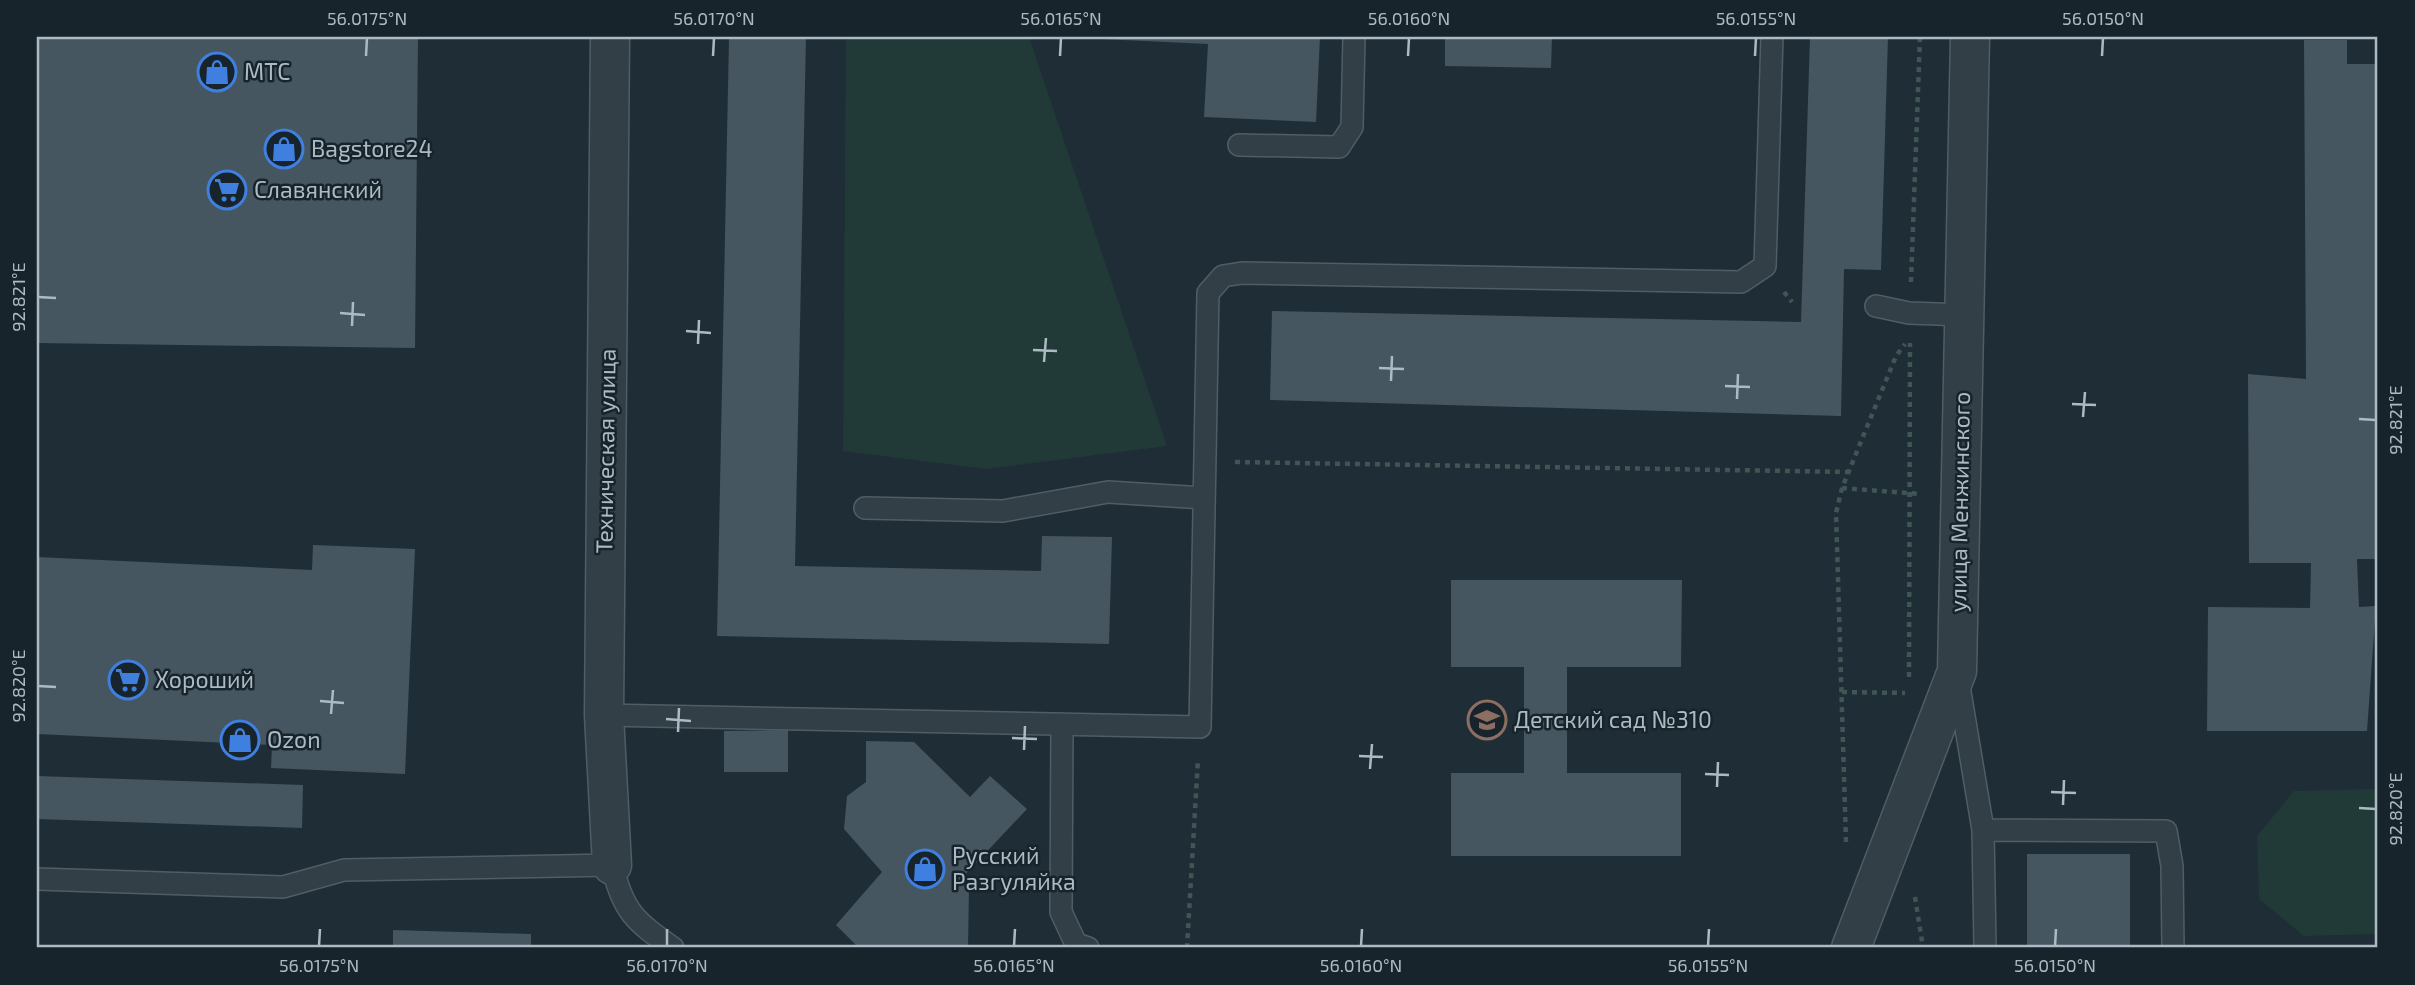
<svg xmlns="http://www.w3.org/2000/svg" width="2415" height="985" font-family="'Exo 2',sans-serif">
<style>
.green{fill:#223a37}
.building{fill:#455661}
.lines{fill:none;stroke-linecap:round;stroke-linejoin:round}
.service-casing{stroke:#505d65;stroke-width:24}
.minor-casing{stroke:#505d65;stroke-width:41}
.path{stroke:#405655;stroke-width:4.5;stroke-dasharray:5 5;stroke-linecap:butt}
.service{stroke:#323f47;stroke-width:21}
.minor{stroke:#323f47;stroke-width:38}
.ticks{fill:none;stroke:#acbac4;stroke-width:2.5}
.labels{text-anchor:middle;stroke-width:5;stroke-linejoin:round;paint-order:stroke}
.poi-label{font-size:23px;fill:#acbac4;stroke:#18242b;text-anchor:start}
.street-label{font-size:23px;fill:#acbac4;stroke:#18242b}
.neatline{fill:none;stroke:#acbac4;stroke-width:2.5}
.ticks-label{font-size:18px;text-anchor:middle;fill:#acbac4}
</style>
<rect width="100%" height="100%" fill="#1f2d36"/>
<path class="green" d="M846 37H1029L1167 446 986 469 843 451Z
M2378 789V934L2304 936 2259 899 2257 836 2294 791Z"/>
<path class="building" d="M37 37H418L415 348 37 343Z
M729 37H806L795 566 1041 571 1042 536 1112 537 1109 644 717 636Z
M1102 37H1320L1316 122 1204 117 1208 44 1102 39Z
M1445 37H1552L1551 68 1445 66Z
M1810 37H1888L1881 270 1844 269 1841 416 1270 400 1272 311 1801 322Z
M2304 40H2347V64H2378L2375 284H2378V559H2357L2359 607 2376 606 2367 731H2207L2208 607 2310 608 2311 563H2249L2248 374 2306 379Z
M313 545 415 549 405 774 271 768 272 745 37 734V557L312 570Z
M1451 580H1682L1681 667H1567V773H1681V856H1451V773H1524V667H1451Z
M788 730V772H724V731Z
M866 741 914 742 970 797 990 776 1027 809 960 880 969 887 968 948H859L836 925 882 872 844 829 847 796 866 782Z
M37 776 303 785 302 828 37 819Z
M2027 854H2130V948H2027Z
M393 930 531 934V948H393Z"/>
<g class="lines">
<defs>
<path id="service" d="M1239 145 1339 147 1352 127 1354 37
M1876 306 1909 313 1964 315
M865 508 1003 511 1108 492 1204 498
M1958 680 1983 830 1985 948
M604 715 1200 727 1208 293 1223 276 1242 273 1741 282 1765 266 1772 37
M1062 724 1061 912 1076 944 1088 948
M1983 830 2166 831 2172 866 2173 948
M37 879 283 887 344 870 612 865C623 912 635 921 673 948"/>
<path id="minor" d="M610 37 604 715 612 865
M1851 948 1957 671 1970 37"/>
</defs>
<use href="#service" class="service-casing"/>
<use href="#minor" class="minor-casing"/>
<path class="path" d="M1911 282 1920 37
M1784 292 1792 302
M1235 462 1850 472
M1842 488 1921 494
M1909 677 1910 343
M1842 692 1905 693
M1846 842 1836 513 1842 488 1896 356 1905 344
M1915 897 1923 948
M1187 948 1198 759"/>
<use href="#service" class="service"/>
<use href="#minor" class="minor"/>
</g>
<path class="ticks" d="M366 56 367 38M713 56 714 38M1060 56 1061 38M1408 56 1409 38M1755 56 1756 38M2102 56 2103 38M38 297 56 298M340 313 365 315M352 326 353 302M686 331 711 333M698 344 699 320M1033 350 1057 351M1044 362 1046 338M1379 368 1404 369M1391 381 1392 356M1725 386 1750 387M1737 399 1738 374M2072 404 2096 405M2083 417 2085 392M2359 419 2376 420M38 686 56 687M320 701 344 703M331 714 333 690M666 719 691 721M678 732 679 708M1012 738 1037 739M1024 750 1025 726M1359 756 1383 757M1370 769 1372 744M1705 774 1729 775M1717 787 1718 762M2051 792 2076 793M2063 805 2064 780M2359 808 2376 809M319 946 320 929M667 946V929M1014 946 1015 929M1361 946 1362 929M1708 946 1709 929M2055 946 2056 929"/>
<defs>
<symbol id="shop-ring" viewBox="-11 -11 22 22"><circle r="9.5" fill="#18242b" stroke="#3f7fe0" stroke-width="1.5"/><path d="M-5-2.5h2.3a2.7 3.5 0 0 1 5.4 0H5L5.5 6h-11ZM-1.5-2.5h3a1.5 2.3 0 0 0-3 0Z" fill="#3f7fe0"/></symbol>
<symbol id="supermarket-ring" viewBox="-11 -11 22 22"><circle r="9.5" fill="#18242b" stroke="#3f7fe0" stroke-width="1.5"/><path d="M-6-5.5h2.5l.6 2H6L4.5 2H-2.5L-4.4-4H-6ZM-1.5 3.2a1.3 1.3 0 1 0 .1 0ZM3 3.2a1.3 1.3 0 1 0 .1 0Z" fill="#3f7fe0"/></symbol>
<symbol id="school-ring" viewBox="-11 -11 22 22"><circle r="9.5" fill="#18242b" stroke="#8d6e63" stroke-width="1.5"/><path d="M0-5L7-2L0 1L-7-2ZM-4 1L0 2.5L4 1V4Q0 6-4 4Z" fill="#8d6e63"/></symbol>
</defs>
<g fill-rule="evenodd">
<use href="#shop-ring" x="195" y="50" width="44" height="44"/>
<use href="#shop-ring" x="262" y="127" width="44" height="44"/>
<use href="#supermarket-ring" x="205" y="168" width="44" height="44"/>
<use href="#supermarket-ring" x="106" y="658" width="44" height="44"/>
<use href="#school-ring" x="1465" y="698" width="44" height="44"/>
<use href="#shop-ring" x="218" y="718" width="44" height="44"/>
<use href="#shop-ring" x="903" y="847" width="44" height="44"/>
</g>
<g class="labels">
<g class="poi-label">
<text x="244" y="80">МТС</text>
<text x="311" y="157">Bagstore24</text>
<text x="254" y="198">Славянский</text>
<text x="155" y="688">Хороший</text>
<text x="1514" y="728">Детский сад №310</text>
<text x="267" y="748">Ozon</text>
<text x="952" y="864">Русский<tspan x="952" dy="26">Разгуляйка</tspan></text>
</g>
<g class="street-label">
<text transform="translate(606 451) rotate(-89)" y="8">Техническая улица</text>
<text transform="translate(1960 502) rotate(-89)" y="8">улица Менжинского</text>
</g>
</g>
<rect width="2415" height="985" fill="none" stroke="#18242b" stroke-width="77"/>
<rect x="38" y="38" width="2338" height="908" class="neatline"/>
<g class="ticks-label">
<text x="367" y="25">56.0175°N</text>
<text x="714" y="25">56.0170°N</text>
<text x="1061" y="25">56.0165°N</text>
<text x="1409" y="25">56.0160°N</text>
<text x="1756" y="25">56.0155°N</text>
<text x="2103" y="25">56.0150°N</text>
<text transform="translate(19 297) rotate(-90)" y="6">92.821°E</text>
<text transform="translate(2396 420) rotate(-90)" y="6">92.821°E</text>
<text transform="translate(19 686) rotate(-90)" y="6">92.820°E</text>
<text transform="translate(2396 809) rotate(-90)" y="6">92.820°E</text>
<text x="319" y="972">56.0175°N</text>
<text x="667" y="972">56.0170°N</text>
<text x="1014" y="972">56.0165°N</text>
<text x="1361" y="972">56.0160°N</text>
<text x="1708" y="972">56.0155°N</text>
<text x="2055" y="972">56.0150°N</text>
</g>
</svg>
